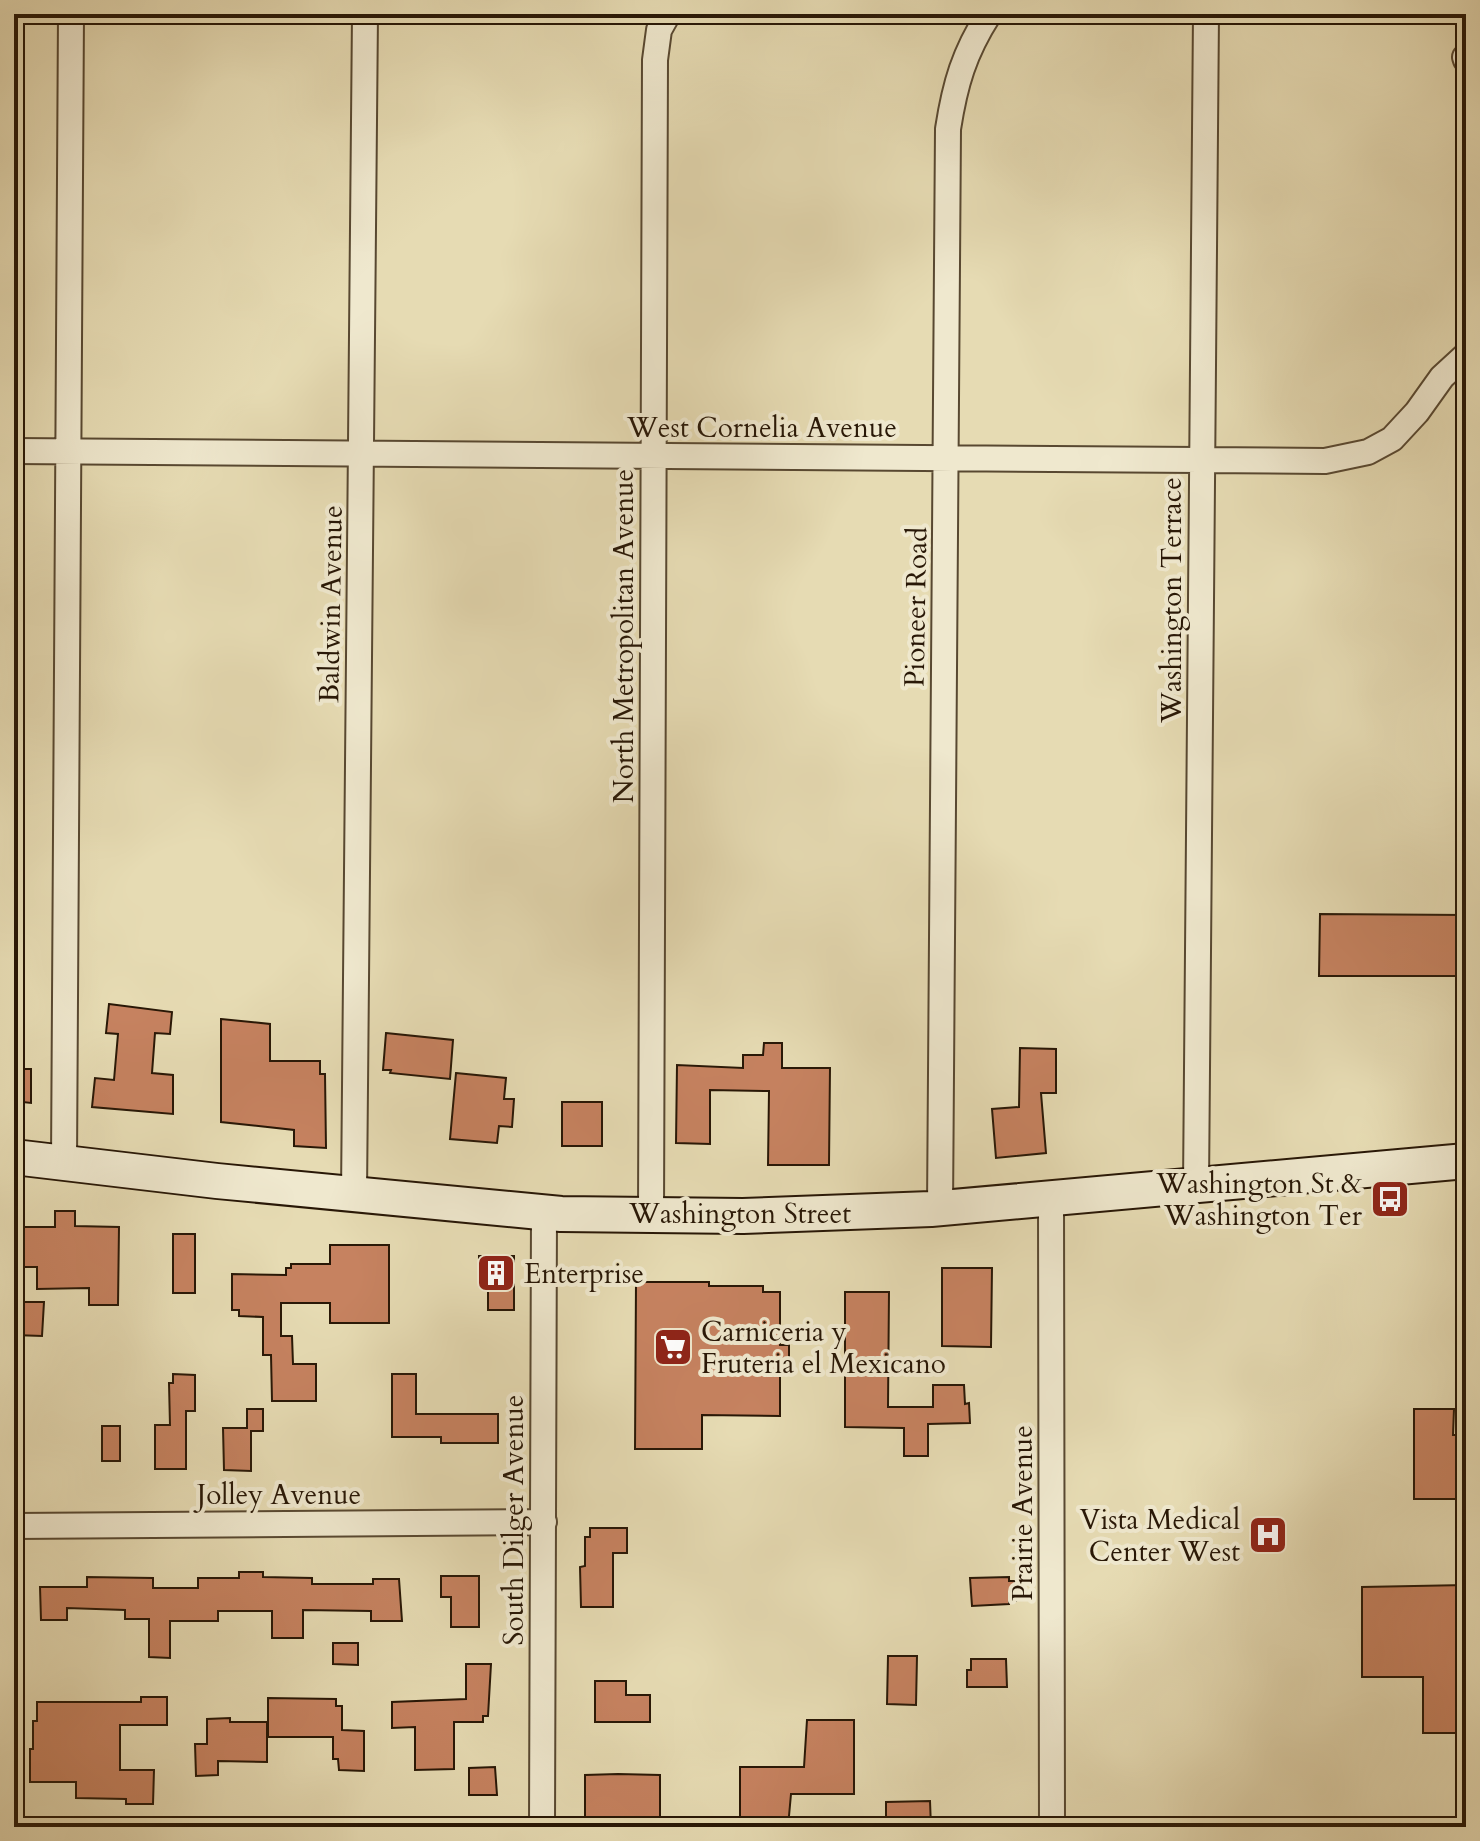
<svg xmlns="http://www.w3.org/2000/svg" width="1480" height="1841" font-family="Cardo,serif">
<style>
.building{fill:#c68260;stroke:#281706;stroke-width:2}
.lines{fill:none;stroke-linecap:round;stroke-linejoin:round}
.street-casing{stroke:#584831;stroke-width:28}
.secondary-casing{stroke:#281706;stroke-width:38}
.street{stroke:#efe8ce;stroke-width:24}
.secondary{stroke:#efe8ce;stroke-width:34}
.labels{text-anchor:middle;stroke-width:8;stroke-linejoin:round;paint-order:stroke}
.street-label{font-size:28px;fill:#281706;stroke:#efe8ce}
.poi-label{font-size:28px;fill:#281706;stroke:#efe8ce;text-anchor:end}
</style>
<rect width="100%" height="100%" fill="#e6dbb3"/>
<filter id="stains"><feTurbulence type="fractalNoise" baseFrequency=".0025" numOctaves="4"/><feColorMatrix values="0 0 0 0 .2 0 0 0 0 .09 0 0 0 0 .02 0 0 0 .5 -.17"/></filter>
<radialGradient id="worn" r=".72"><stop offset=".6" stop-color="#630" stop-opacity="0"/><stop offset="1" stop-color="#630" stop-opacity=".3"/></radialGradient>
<path class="building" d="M1320 914 1465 915 1466 976H1319Z
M109 1004 172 1012 170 1034 155 1033 152 1073 173 1075V1114L92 1107 95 1078 114 1080 118 1034 106 1033Z
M221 1019 270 1024V1061H320V1074H325L326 1148 294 1146V1130L221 1122Z
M386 1033 453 1040 450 1079 390 1073 391 1070H383Z
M764 1043H782V1068H830L829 1165H768L769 1091 710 1090V1144L676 1143 677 1065 743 1068V1055H763Z
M1020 1048 1056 1049V1093H1041L1046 1153 996 1158 992 1109 1019 1107Z
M14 1069H31V1103L14 1101Z
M456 1073 506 1078 504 1099H514L512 1127 499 1126 497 1143 450 1139Z
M562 1102H602V1146H562Z
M55 1211H75V1226L119 1227 118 1305H89V1288L37 1289V1267H14V1227H55Z
M173 1234H195V1293H173Z
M330 1245H389V1323H330V1303H281V1336H292L293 1364H316V1401H272L271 1355H263V1317L239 1316V1310H232V1274L286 1275V1268H291V1264H330Z
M479 1256H514V1310H488V1286H479Z
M942 1268H992L991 1347 942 1346Z
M636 1282H709V1286H763V1292H780V1345H789V1364H780V1416L702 1415V1449H635Z
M845 1292H889L888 1407H933V1385H964L965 1404 969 1403 970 1423 928 1424V1456H904V1428L845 1427Z
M14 1302H44L42 1336 14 1335Z
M173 1374 195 1375V1411H186V1469H155V1425H170L169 1383H173Z
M392 1374H416V1414H498V1443H441V1437H392Z
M247 1409H263V1431H251V1471L224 1470 223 1428H247Z
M1414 1409H1454L1453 1435H1466V1499H1414Z
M102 1426H120V1461H102Z
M590 1528H627V1553H613V1607H581L580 1567 585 1566V1537H590Z
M239 1572H263V1577L312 1578V1584H373V1579H399L402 1621H371V1611L303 1610V1638H272V1611H218V1621H170V1658L149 1657V1619H125V1610L67 1608V1620H41L40 1587H87V1577L153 1578V1588H198V1578H239Z
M441 1576H479V1627H451V1597H441Z
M1009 1577V1581H1015L1016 1601H1009V1604L972 1606 970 1578Z
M1466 1585V1733H1423V1677H1362V1587Z
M333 1643H358V1665L333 1664Z
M888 1656H917L916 1705 887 1704Z
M971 1659H1006L1007 1687H967V1670H971Z
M466 1664H491L488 1716H483V1722H454V1769L415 1770V1727L392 1728V1702L466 1699Z
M595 1681H626V1695H650V1722H595Z
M141 1697H167V1725H120V1770H154L153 1804H126V1799L76 1798V1782H30V1749H33V1721H37V1702H141Z
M268 1698 336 1699V1706H342V1730L364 1731V1771L339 1770 338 1759H333V1737H268Z
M230 1718V1722H267V1762L218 1761V1775L196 1776 195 1744H207V1719Z
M807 1720H854V1794H791L788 1827H740V1767H804Z
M495 1767 497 1795H469V1768Z
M618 1774 660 1775V1823L585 1822V1775Z
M930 1801 931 1827H886V1802Z"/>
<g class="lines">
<defs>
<path id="street" d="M1465 57 1466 60
M14 451 1325 461 1368 452 1392 439 1417 412 1442 377 1466 355
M64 1163 71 14
M1196 1186 1206 14
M354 1194 365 14
M1051 1200 1052 1827
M940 1209 948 129C955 84 964 53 989 14
M651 1214 655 60 659 30 668 14
M14 1526 544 1522
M542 1827 544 1213"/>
<path id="secondary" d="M14 1157 217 1181 561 1214 743 1216 931 1209 1466 1161"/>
</defs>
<use href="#street" class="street-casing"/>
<use href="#secondary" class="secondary-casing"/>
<use href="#street" class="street"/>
<use href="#secondary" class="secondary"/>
</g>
<defs>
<symbol id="bus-square" viewBox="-11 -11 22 22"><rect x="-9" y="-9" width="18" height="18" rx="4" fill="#8f2418" stroke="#efe8ce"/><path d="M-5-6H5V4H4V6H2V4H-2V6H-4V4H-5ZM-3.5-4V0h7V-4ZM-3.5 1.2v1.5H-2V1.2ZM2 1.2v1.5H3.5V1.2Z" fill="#fff"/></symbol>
<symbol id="building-square" viewBox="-11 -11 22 22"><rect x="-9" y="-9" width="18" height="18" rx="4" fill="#8f2418" stroke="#efe8ce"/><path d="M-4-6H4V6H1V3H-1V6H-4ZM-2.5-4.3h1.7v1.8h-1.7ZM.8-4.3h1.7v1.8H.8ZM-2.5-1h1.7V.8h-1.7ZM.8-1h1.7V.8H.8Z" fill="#fff"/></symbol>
<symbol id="supermarket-square" viewBox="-11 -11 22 22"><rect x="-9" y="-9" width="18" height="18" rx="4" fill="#8f2418" stroke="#efe8ce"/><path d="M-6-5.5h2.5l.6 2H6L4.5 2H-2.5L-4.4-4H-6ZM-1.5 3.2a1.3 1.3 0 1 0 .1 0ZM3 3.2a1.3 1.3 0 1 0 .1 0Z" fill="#fff"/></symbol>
<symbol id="hospital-square" viewBox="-11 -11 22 22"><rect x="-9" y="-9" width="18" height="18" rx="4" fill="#8f2418" stroke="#efe8ce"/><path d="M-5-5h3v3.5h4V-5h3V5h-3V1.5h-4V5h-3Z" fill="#fff"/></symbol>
</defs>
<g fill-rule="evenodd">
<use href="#bus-square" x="1368" y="1177" width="44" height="44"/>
<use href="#building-square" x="474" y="1251" width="44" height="44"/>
<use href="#supermarket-square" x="651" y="1325" width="44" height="44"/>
<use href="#hospital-square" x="1246" y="1513" width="44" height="44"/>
</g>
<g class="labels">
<g class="street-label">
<text x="762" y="437">West Cornelia Avenue</text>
<text transform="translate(1171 600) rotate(-90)" y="10">Washington Terrace</text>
<text transform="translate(330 604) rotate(-89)" y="10">Baldwin Avenue</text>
<text transform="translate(915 607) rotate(-89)" y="10">Pioneer Road</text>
<text transform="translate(623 636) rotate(-90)" y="10">North Metropolitan Avenue</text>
<text x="740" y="1223">Washington Street</text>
<text x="279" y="1504">Jolley Avenue</text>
<text transform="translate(1022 1513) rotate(-90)" y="10">Prairie Avenue</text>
<text transform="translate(513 1520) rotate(-90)" y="10">South Dilger Avenue</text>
</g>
<g class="poi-label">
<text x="1362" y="1193">Washington St &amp;<tspan x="1362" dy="32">Washington Ter</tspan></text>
<text x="524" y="1283" text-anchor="start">Enterprise</text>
<text x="701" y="1341" text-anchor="start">Carniceria y<tspan x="701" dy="32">Fruteria el Mexicano</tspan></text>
<text x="1240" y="1529">Vista Medical<tspan x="1240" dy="32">Center West</tspan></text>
</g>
</g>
<rect width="1480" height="1841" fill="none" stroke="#e6dbb3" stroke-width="48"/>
<rect x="16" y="16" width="1448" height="1809" fill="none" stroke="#281706" stroke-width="4"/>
<rect x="24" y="24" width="1432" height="1793" fill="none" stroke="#281706" stroke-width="2"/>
<rect width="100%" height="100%" filter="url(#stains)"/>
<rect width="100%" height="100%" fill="url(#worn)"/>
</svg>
